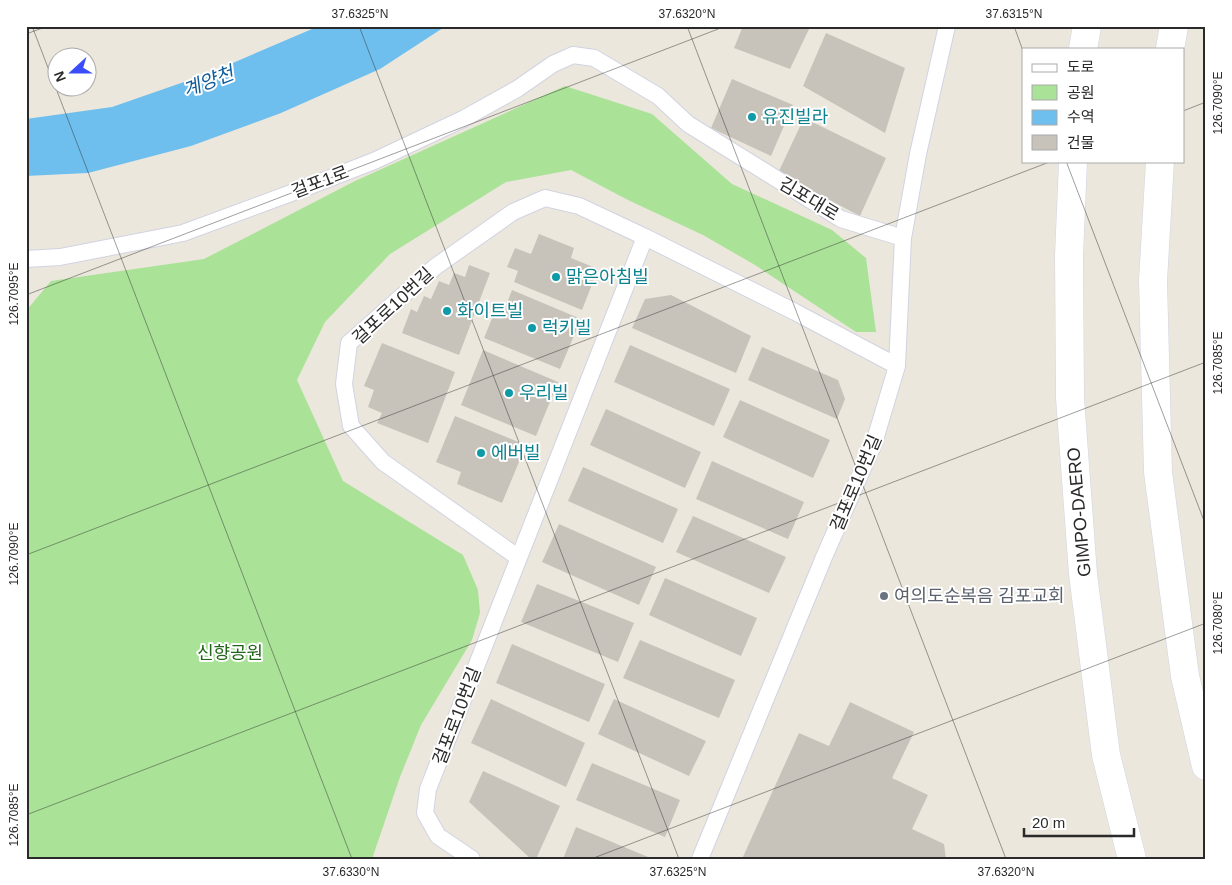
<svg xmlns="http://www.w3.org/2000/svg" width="1232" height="885" font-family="Arial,'Noto Sans KR',sans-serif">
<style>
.green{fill:#aae298}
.water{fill:#6fbfee}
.building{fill:#c7c3bb}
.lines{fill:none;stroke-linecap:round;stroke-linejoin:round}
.lane-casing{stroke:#d1d3e3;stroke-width:18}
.secondary-casing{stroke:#d1d3e3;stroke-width:29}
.lane{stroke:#fff;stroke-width:16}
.secondary{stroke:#fff;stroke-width:28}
.ticks{fill:none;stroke:#2a2a2a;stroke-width:1;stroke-opacity:0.45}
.culture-dot{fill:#0f9aa8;stroke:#fff;stroke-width:2}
.worship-dot{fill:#6b7280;stroke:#fff;stroke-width:2}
.labels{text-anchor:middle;stroke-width:4;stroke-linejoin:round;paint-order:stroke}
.culture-label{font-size:18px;fill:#0d838f;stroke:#fff;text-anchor:start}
.street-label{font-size:18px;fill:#2a2a2a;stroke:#fff}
.worship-label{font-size:18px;fill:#5b616d;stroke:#fff;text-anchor:start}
.park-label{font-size:18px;fill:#22661a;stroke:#fff}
.water-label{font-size:19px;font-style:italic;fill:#0e5b99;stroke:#fff}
.neatline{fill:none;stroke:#2a2a2a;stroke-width:2}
.ticks-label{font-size:12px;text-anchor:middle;fill:#2a2a2a}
</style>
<rect width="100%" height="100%" fill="#ece7dc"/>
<path class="green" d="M565 86 652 114 732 184 832 230 866 258 876 332H856L755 265 703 235 628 200 571 170 506 182 390 254 325 322 297 380 343 481 463 555 478 590 480 613 472 640 421 725 400 777 372 859H26V311L51 281 204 259 355 181Z"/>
<path class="water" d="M319 26H446L380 69 281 113 191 146 88 173 26 176V119L112 107 207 74Z"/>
<path class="building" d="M743 26H808L810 27 790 69 734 48Z
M826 33 905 68 885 133 803 86Z
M732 79 793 105 771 156 711 128Z
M804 118 886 158 860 216 778 173Z
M539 234 574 248 571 258 598 269 582 310 514 282 518 271 507 267 515 248 531 254Z
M469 265 490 273 459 355 402 333 411 309 417 312 424 296 431 299 439 281 449 285 454 273 465 277Z
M512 290 581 319 560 369 484 338 493 316 501 319Z
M671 295 751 336 736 373 632 328 645 299Z
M382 343 455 372 428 443 377 423 382 413 368 407 374 390 364 386Z
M630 345 730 389 714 426 614 382Z
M762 347 838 380 845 399 837 419 748 380Z
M483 350 558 382 536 436 461 405Z
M740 400 830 440 813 478 723 437Z
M606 409 701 452 685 488 590 445Z
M455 416 526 445 502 503 457 484 461 472 436 462Z
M712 461 804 502 788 539 696 499Z
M583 467 678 509 663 543 568 501Z
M693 516 786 557 769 593 676 552Z
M559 524 656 567 639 605 542 562Z
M665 578 757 618 741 656 649 615Z
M537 584 634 623 618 662 521 622Z
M640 640 735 680 719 718 623 678Z
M512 644 605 684 589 722 496 683Z
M491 699 585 743 566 787 471 743Z
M614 699 706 741 689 776 598 734Z
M850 702 914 732 892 778 928 795 912 829 944 844 946 859H742L799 733 829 746Z
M592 763 680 800 665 837 576 800Z
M483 771 560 806 536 859H531L469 802Z
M576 827 653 859H563Z"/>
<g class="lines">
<defs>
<path id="lane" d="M26 259 60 257 183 233 302 189 374 161 463 119 517 89 553 64 573 55 594 58 658 96 688 124 841 219 903 238 918 154 947 26
M519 558 383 462 351 426 344 384 349 343 435 267 513 212 545 198 579 206 645 237
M472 859 438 836 425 813 428 789 645 237 795 312 897 366
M700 859 824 557 874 443 897 366 903 238"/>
<path id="secondary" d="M1083 49 1087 26
M1170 49 1174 26
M1073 161 1069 256 1070 398 1083 574 1106 755 1132 859
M1160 161 1153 281 1158 472 1185 676 1206 766"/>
</defs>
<use href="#lane" class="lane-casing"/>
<use href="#secondary" class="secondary-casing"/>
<use href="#lane" class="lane"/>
<use href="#secondary" class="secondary"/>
</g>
<path class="ticks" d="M32 26 352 859M359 26 679 859M687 26 1006 859M1014 26 1023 51M26 34 48 26M1183 111 1206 102M1066 161 1206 526M26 295 726 26M26 555 1052 161M26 815 1206 362M591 859 1206 623"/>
<g class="culture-dot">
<circle cx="752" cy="117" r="5"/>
<circle cx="556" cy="277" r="5"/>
<circle cx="447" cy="311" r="5"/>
<circle cx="532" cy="328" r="5"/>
<circle cx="509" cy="393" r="5"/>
<circle cx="481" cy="453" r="5"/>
</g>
<circle class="worship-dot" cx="884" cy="596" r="5"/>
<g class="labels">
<g class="culture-label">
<text x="762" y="123">유진빌라</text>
<text x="566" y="283">맑은아침빌</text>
<text x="457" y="317">화이트빌</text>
<text x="542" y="334">럭키빌</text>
<text x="519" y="399">우리빌</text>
<text x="491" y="459">에버빌</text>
</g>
<g class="street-label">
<text transform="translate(320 182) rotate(-21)" y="6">걸포1로</text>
<text transform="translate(809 199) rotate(31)" y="6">김포대로</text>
<text transform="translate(393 306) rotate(-43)" y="6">걸포로10번길</text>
<text transform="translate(856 483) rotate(-67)" y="6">걸포로10번길</text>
<text transform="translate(1079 512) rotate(-95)" y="6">GIMPO-DAERO</text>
<text transform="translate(457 716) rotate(-69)" y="6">걸포로10번길</text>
</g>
<g class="worship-label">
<text x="894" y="602">여의도순복음 김포교회</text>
</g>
<g class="park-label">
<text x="230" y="659">신향공원</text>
</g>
<g class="water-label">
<text transform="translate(208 81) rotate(-21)" y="7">계양천</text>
</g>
</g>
<rect width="1232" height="885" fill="none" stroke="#ffffff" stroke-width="55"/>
<rect x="1022" y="48" width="162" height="115" fill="#ffffff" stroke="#aaaaaa"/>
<rect x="1032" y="64" width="25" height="8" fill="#ffffff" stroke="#aaaaaa"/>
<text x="1067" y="72" font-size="15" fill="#2a2a2a">도로</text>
<rect x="1032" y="85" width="25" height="15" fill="#aae298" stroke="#aaaaaa"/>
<text x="1067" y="98" font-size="15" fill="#2a2a2a">공원</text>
<rect x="1032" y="110" width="25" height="15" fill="#6fbfee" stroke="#aaaaaa"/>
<text x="1067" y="122" font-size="15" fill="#2a2a2a">수역</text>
<rect x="1032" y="135" width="25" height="15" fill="#c7c3bb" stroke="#aaaaaa"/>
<text x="1067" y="148" font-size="15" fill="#2a2a2a">건물</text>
<g transform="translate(72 72) rotate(249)"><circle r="24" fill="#ffffff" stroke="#aaaaaa"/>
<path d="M0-4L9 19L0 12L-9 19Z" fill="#3c4cf8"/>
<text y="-8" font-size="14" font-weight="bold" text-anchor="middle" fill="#2a2a2a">N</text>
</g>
<path d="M1024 828v8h110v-8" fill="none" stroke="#2a2a2a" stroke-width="2.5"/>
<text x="1032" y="828" font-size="15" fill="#2a2a2a" stroke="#ffffff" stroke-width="4" paint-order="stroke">20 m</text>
<rect x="28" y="28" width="1176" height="830" class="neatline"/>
<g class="ticks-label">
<text x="360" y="18">37.6325°N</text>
<text x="687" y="18">37.6320°N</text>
<text x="1014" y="18">37.6315°N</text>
<text transform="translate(1218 103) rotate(-90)" y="4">126.7090°E</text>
<text transform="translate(14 294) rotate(-90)" y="4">126.7095°E</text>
<text transform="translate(1218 363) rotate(-90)" y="4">126.7085°E</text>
<text transform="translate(14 554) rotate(-90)" y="4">126.7090°E</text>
<text transform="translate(1218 623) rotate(-90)" y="4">126.7080°E</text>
<text transform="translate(14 815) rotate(-90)" y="4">126.7085°E</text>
<text x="351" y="876">37.6330°N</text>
<text x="678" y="876">37.6325°N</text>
<text x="1006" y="876">37.6320°N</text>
</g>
</svg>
